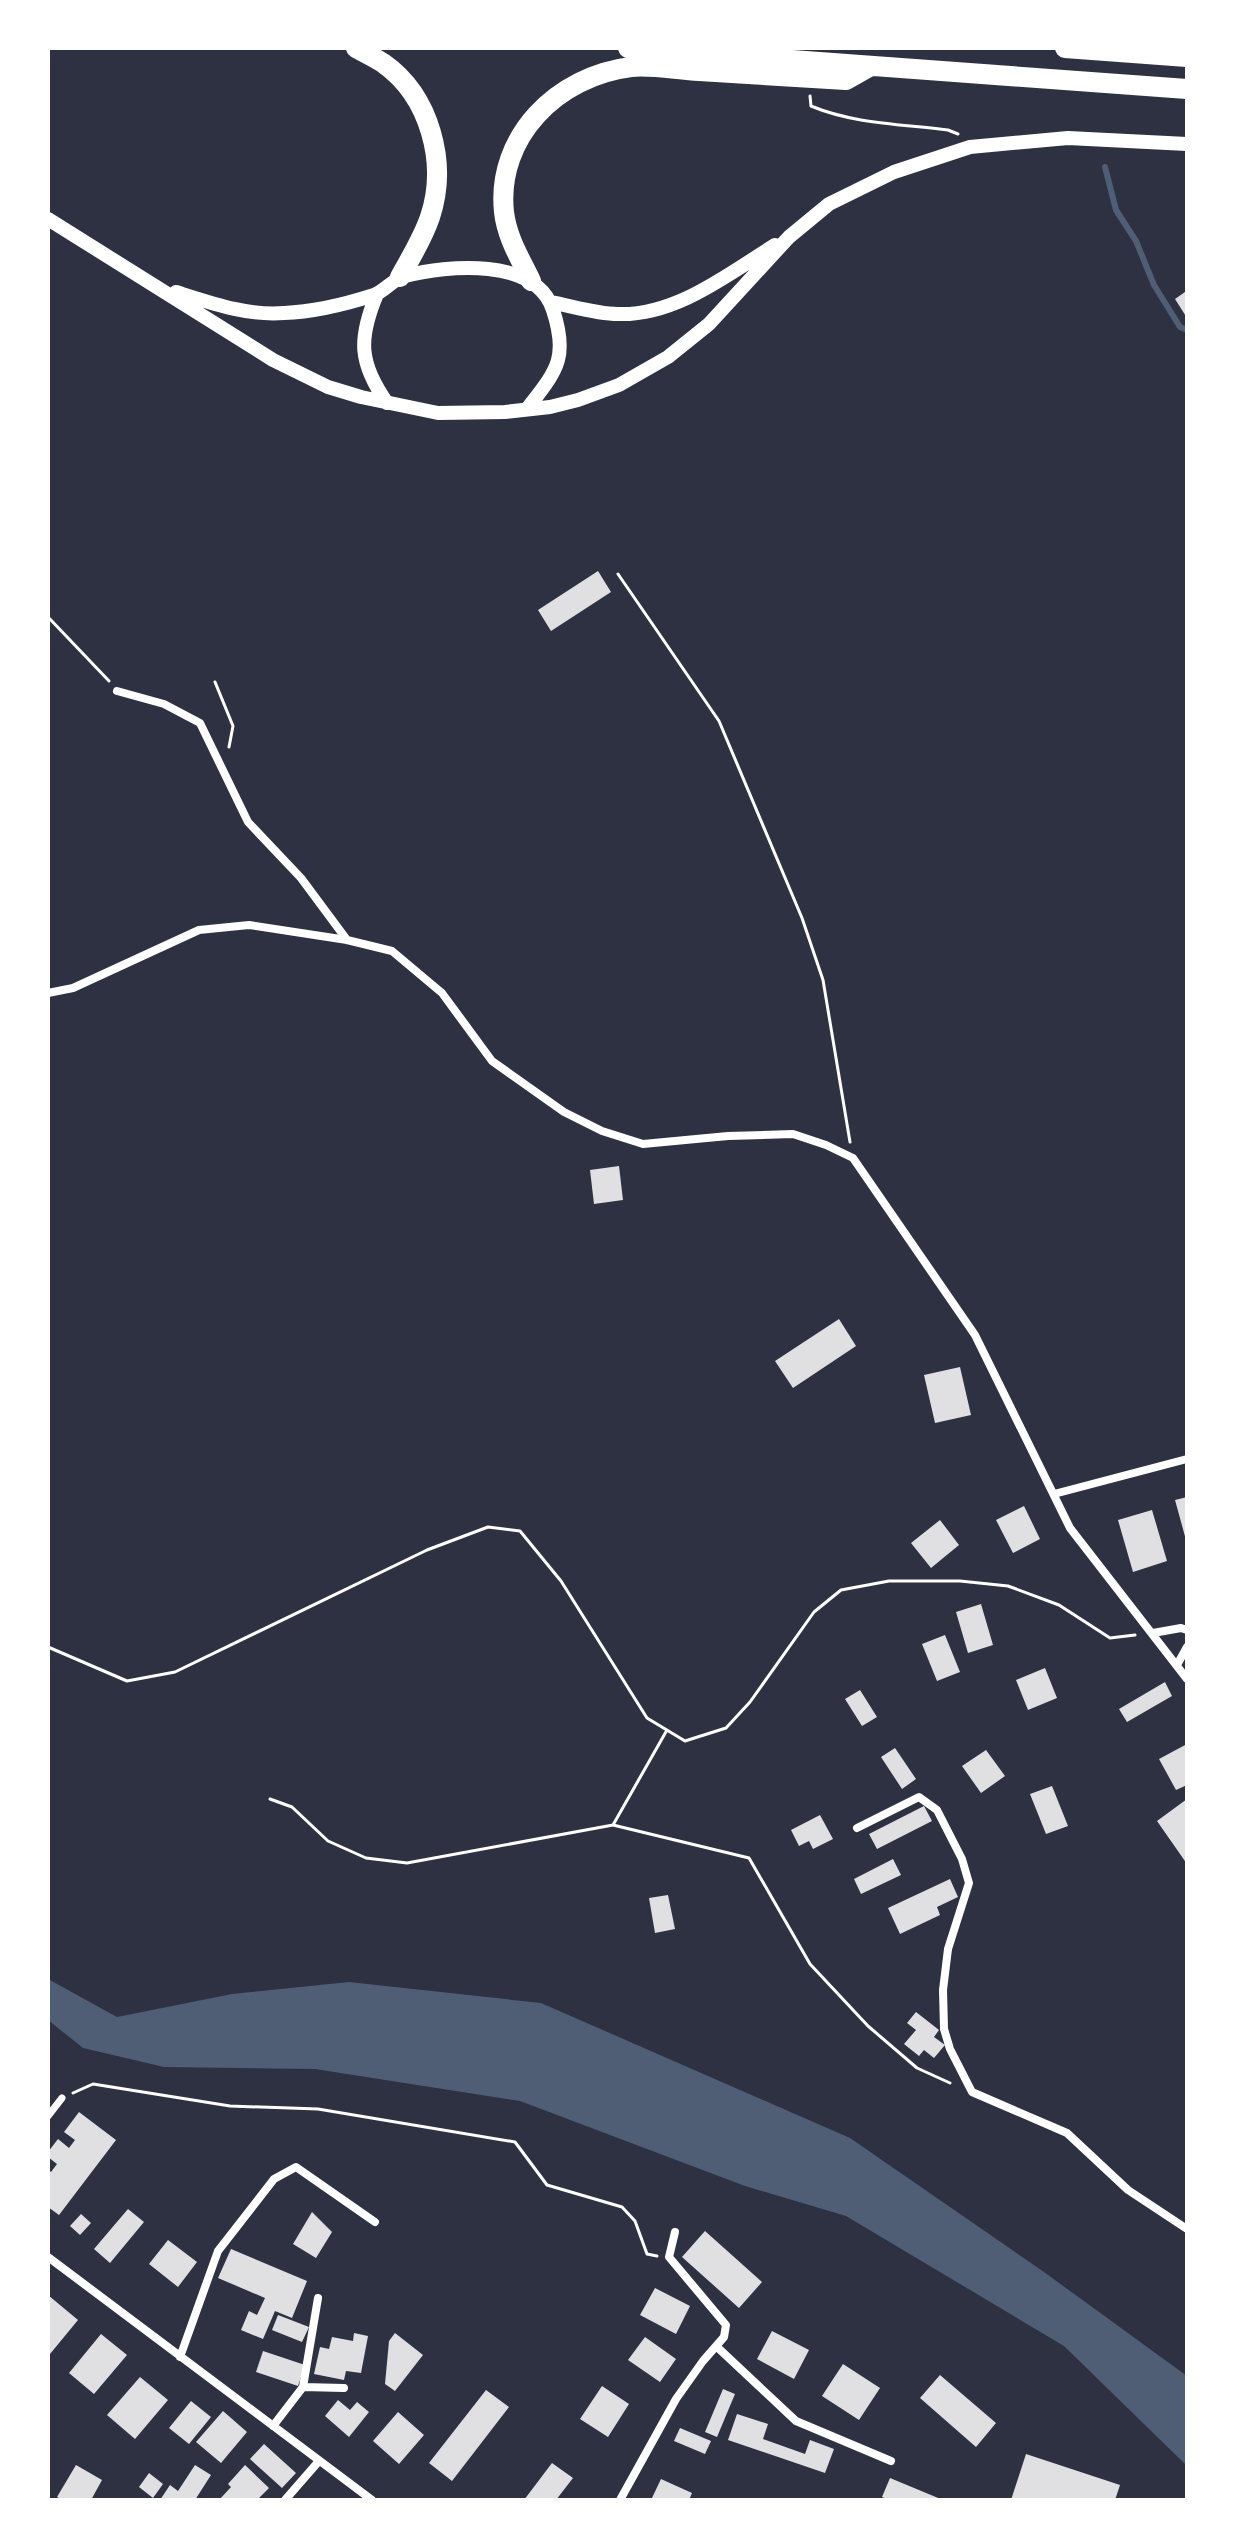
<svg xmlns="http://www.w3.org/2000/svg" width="1235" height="2548" font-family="Lato,sans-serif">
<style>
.water{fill:#4f5d75}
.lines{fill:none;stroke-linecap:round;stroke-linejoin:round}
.stream{stroke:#4f5d75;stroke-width:6}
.building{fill:#e0e0e3}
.path{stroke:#fff;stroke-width:3}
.pedestrian{stroke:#fff;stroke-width:7}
.minor{stroke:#fff;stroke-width:8}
.tertiary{stroke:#fff;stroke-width:14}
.trunk{stroke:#fff;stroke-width:20}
</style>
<rect width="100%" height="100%" fill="#2d3142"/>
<path class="water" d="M48 1979 117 2017 232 1994 349 1982 541 2003 850 2138 1044 2272 1187 2376V2466L1064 2346 846 2216 745 2186 520 2101 315 2069 164 2067 83 2048 48 2020Z"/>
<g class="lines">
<path class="stream" d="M1105 167 1116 210 1136 241 1154 285 1180 327 1187 330"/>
</g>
<path class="building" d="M1185 292 1187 296V318L1175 299Z
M598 571 611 592 551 631 538 610Z
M619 1166 623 1200 594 1204 590 1170Z
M839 1319 856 1346 793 1388 775 1361Z
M960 1367 971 1415 935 1423 924 1375Z
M1187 1497V1540H1186L1175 1500Z
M1024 1506 1040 1539 1013 1553 996 1520Z
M1152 1510 1167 1561 1133 1572 1118 1520Z
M940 1520 959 1545 931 1568 911 1543Z
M981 1604 993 1645 968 1653 956 1612Z
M945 1635 960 1672 937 1681 922 1644Z
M1045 1668 1057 1698 1028 1710 1016 1680Z
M1165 1682 1172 1696 1127 1722 1119 1709Z
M860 1690 877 1717 862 1726 845 1699Z
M1187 1744V1785L1176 1790 1159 1759Z
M895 1748 916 1779 902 1789 881 1757Z
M986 1750 1005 1776 981 1793 962 1766Z
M1052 1786 1068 1826 1046 1834 1030 1794Z
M1187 1799V1864L1157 1821Z
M924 1806 932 1821 877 1849 869 1834Z
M820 1815 833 1839 813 1849 809 1841 799 1846 791 1830Z
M893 1859 901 1875 861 1894 854 1879Z
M950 1879 958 1897 937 1907 940 1915 900 1934 888 1908Z
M668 1895 675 1929 655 1933 649 1898Z
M916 2012 939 2030 934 2037 945 2045 934 2058 924 2050 919 2056 904 2044 916 2030 907 2023Z
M79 2112 116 2140 59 2215 48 2207V2170L51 2172 57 2164 48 2157V2152L58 2139 69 2148 75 2140 64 2132Z
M128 2209 144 2222 110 2263 94 2249Z
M312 2212 332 2232 316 2258 293 2244Z
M81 2214 91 2223 80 2235 70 2226Z
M705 2231 762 2282 739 2308 682 2257Z
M168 2240 197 2262 178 2287 149 2264Z
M231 2249 307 2281 292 2318 275 2311 263 2339 241 2330 249 2311 257 2315 265 2298 218 2278Z
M655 2288 690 2306 676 2334 640 2315Z
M48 2295 78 2320 50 2354 48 2352Z
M278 2315 309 2327 302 2342 272 2330Z
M772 2331 809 2350 794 2379 757 2359Z
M354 2333 368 2336 361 2373 346 2371 344 2380 314 2374 320 2347 329 2349 332 2337 353 2341Z
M395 2333 423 2355 395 2391 385 2384 389 2341Z
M101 2334 127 2355 94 2394 69 2373Z
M645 2337 676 2359 660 2382 628 2360Z
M263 2351 305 2365 298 2386 256 2372Z
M843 2364 880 2388 859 2420 822 2396Z
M940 2375 996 2423 976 2447 920 2398Z
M140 2377 168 2400 135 2439 107 2415Z
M602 2386 629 2404 608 2437 580 2419Z
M723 2389 735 2394 717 2437 705 2432Z
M486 2390 509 2407 452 2481 429 2463Z
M338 2400 350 2410 357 2402 369 2412 349 2437 325 2416Z
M191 2401 211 2417 189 2444 169 2428Z
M223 2411 247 2432 221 2463 196 2442Z
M398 2412 424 2435 399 2464 373 2441Z
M737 2414 768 2424 763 2439 805 2454 810 2440 834 2449 825 2473 728 2440Z
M680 2428 711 2441 705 2454 674 2441Z
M264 2444 296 2473 282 2488 250 2459Z
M1026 2454 1120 2485 1115 2500H1011Z
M552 2463 573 2478 556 2500H524Z
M76 2465 102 2480 91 2500H63L57 2497Z
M195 2465 211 2475 195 2500H160L170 2485 178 2491Z
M245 2465 269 2488 257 2500H219L231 2487 228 2484Z
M149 2473 163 2484 153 2498 139 2487Z
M890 2478 943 2500H889L882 2497Z
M661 2479 692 2493 689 2500H651Z"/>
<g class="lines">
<path class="path" d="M810 96 811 106C854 124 902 124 948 130L958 134
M618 574 719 721 802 918 823 980 850 1142
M48 617 109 681
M215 682 233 726 229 747
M48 1647 127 1681 175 1672 427 1550 488 1527 520 1531 561 1581 647 1718 685 1741 726 1728 750 1702 814 1612 841 1590 889 1581H960L1008 1586 1059 1605 1110 1638 1135 1635
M667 1730 613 1825 749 1858 810 1964 868 2026 917 2068 950 2083
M270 1799 292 1807 328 1841 366 1858 407 1863 613 1825
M73 2093 93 2084 230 2106 318 2109 515 2142 547 2185 622 2207 635 2221 647 2254 657 2256"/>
<path class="pedestrian" d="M48 2116 62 2098"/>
<path class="minor" d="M117 691 164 704 200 723 248 822 301 878 347 940
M48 993 73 988 199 930 249 925 347 940 392 951 442 993 492 1061 564 1112 602 1131 643 1144 728 1136 793 1134 826 1145 853 1158 975 1335 1070 1528 1187 1679
M1054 1494 1187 1459
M1153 1633 1181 1628 1187 1630
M1177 1665 1187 1647
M857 1828 919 1797 937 1810 962 1859 969 1883 948 1949 943 1990 944 2029 950 2049 972 2092 1067 2133 1128 2190 1187 2229
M48 2257 372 2500
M716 2346 796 2421 891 2461
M180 2357 218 2251 274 2179 296 2167 375 2222
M303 2387 344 2388
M273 2426 303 2387 318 2298
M285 2500 319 2461
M620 2500 676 2399 703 2361 724 2337 726 2325 669 2257 675 2232"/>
<path class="tertiary" d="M48 219 273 360 328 387 361 397 438 413 505 412 550 407 578 400 619 385 668 357 709 324 789 237 829 204 894 172 970 147 1068 138 1187 144
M176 292C211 303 247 316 284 313 314 312 346 304 374 295 385 291 393 279 405 276 447 265 536 257 553 310 569 359 556 371 527 409
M377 294C358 339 359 363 387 403
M550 302C572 306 595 314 618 314 676 316 728 274 775 245"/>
<path class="trunk" d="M356 48C365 53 374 57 383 63 430 96 448 163 430 217 423 238 411 257 400 277
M628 48 1187 89
M1065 48 1187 57
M531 281C520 258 507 238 504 212 496 136 558 76 631 67 653 65 677 70 699 71 748 74 797 77 846 80L869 67"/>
</g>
<rect width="1235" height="2548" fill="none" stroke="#ffffff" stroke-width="100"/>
</svg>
